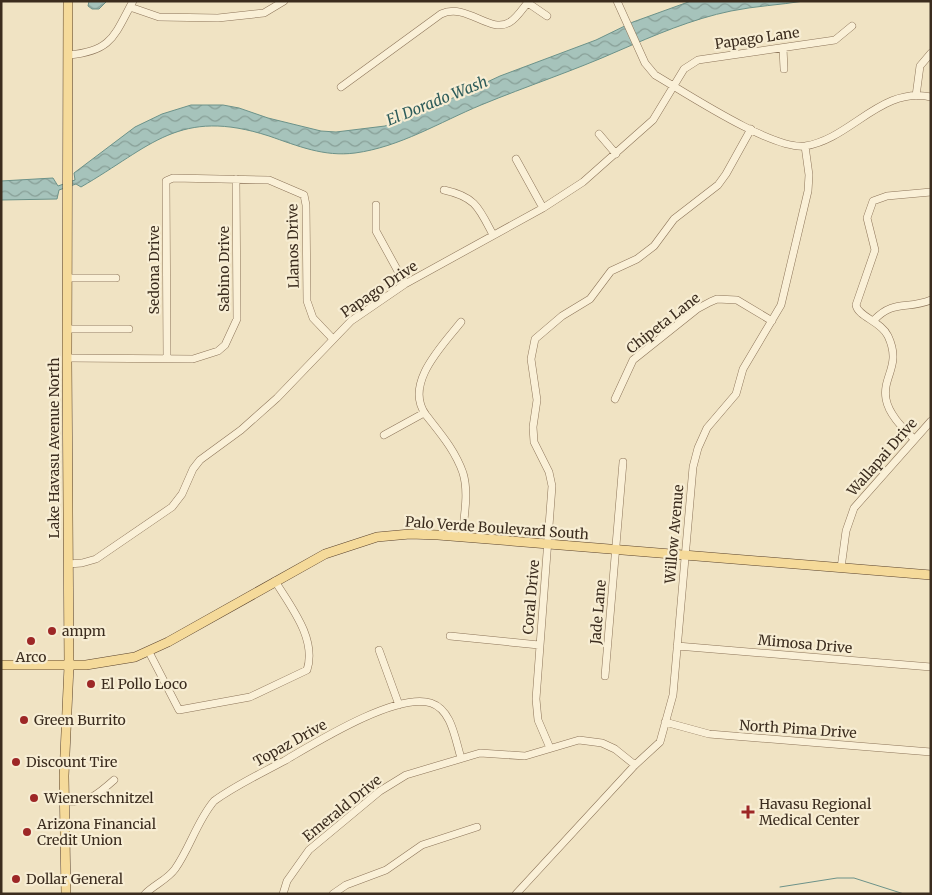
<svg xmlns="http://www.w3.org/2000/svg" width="932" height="895" font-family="Merriweather,serif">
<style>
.water{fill:url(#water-waves);stroke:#6c9289}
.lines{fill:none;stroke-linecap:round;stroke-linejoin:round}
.stream{stroke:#6c9289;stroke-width:1}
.minor-casing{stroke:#8c7459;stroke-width:8}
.major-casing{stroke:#59422d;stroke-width:10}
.minor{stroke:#faf0d7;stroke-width:7}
.major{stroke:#f5da9a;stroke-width:9}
.poi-dot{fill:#9d2726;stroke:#f7edd3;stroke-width:2}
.labels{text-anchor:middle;stroke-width:4.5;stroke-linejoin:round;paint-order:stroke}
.street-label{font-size:14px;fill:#3b2c1e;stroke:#f7edd3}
.poi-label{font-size:14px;fill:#3b2c1e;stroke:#f7edd3;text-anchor:start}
.water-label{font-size:15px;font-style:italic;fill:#2c5b59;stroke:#f7edd3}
</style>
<defs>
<pattern id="water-waves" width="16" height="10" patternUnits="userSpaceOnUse" patternTransform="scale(1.25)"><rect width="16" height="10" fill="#a6c3bb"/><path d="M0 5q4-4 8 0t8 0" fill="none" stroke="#889f97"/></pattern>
</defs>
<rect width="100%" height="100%" fill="#f0e3c3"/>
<path class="water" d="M89 1H107L99 9H92L88 6Z
M691 1H804C780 5 755 6 731 11 692 19 655 35 618 51 573 71 527 86 481 105 440 122 400 147 355 153 324 157 298 146 269 136 179 107 152 146 81 187L76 184 59 190 57 199 1 200V181L53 178 58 186 75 180 74 173 135 127 162 114 191 105H223L239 108 268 118 321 131 336 132 385 126 442 103 500 76 596 40 633 22Z"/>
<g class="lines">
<path class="stream" d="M780 887 837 878H854L904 894"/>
<defs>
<path id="minor" d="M617 1 645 63 655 75C686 93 772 150 805 146 851 139 881 86 931 97
M528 3 547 16
M130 7 159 17 218 18 264 13 284 1
M783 48 784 69
M69 55C112 51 114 36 133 1
M341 87 441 14C467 2 490 35 510 22 517 18 523 8 529 1
M916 96 920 66 931 53
M599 134 616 154
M516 159 543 208
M444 190C476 197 479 208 493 235
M376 205V231L405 284
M67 278H116
M874 320C894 299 907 310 931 300
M461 322C443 345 403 384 426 415 440 433 455 450 463 473 469 493 464 516 462 537
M67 329H129
M67 358 193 359 218 351 225 345 237 319 236 179
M167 359 166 181 173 178 269 180 304 195 306 205 307 301 313 318 332 338
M615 399 633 360 697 309 710 302 717 299 737 300 772 321
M384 435 424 413
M914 439C903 428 889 415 886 399 882 376 902 366 888 336 881 321 858 317 856 305L875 250 867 218 873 201 887 196 931 192
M68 564 82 563 96 559 172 507 182 494 193 469 200 460 241 430 277 398 351 321 405 284 543 208 583 182 653 120 684 69 698 60 835 40 852 26
M841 568 846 531 854 508 931 421
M450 636 539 645
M677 646 931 667
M379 650 399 705
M149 652 179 710 250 697 307 670C317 639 291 607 275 581
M605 676 623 462
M665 722 709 734 931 752
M550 748 538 720 536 699 552 486 549 472 534 442 533 427 537 400 531 359 535 339 562 316 590 299 611 271 637 259 654 246 674 219 718 185 726 174 751 129
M65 802C89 802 96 796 114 780
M145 894C155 884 167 880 175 869 190 848 197 821 214 801 236 785 260 774 284 761 315 743 396 692 431 703 452 710 455 739 461 758
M283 894 287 881 309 850 380 791 406 775 480 753 525 756 579 740 602 743 615 749 635 765
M333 894 346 885 386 870 422 845 477 827
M516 894 635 765 660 742 673 695 693 467 698 448 707 428 736 394 743 369 781 305 808 191 809 175 805 146"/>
<path id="major" d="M1 665H86L135 657 168 642 325 554 377 537 410 534 438 535 931 575
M66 894 64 776 69 666 67 358 68 1"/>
</defs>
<use href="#minor" class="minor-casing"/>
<use href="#major" class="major-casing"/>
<use href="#minor" class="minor"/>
<use href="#major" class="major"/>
</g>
<g class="poi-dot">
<circle cx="52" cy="631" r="5"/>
<circle cx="31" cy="641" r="5"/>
<circle cx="91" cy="684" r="5"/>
<circle cx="24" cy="720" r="5"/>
<circle cx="16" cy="762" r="5"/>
<circle cx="34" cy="798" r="5"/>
<path d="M745.5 804.5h5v5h5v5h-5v5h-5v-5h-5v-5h5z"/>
<circle cx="27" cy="832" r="5"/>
<circle cx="16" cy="879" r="5"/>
</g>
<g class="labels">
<g class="street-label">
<text transform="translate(757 38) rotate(-8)" y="5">Papago Lane</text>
<text transform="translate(293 246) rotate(-91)" y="5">Llanos Drive</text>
<text transform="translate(224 269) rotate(-90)" y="5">Sabino Drive</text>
<text transform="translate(154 270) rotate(-90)" y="5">Sedona Drive</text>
<text transform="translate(379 289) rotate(-34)" y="5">Papago Drive</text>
<text transform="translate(663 323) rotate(-38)" y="5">Chipeta Lane</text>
<text transform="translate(54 448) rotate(-90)" y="5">Lake Havasu Avenue North</text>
<text transform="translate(882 457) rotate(-49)" y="5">Wallapai Drive</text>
<text transform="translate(497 528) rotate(4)" y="5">Palo Verde Boulevard South</text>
<text transform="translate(674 534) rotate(-85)" y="5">Willow Avenue</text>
<text transform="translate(531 597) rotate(-85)" y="5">Coral Drive</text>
<text transform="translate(598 612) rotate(-85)" y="5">Jade Lane</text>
<text transform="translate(805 644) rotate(5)" y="5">Mimosa Drive</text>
<text transform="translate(798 729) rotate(4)" y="5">North Pima Drive</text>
<text transform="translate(290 743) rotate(-29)" y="5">Topaz Drive</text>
<text transform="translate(342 808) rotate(-39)" y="5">Emerald Drive</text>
</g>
<g class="poi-label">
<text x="62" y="636">ampm</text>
<text x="31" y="662" text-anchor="middle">Arco</text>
<text x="101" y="689">El Pollo Loco</text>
<text x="34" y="725">Green Burrito</text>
<text x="26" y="767">Discount Tire</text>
<text x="44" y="803">Wienerschnitzel</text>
<text x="759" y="809">Havasu Regional<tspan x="759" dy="16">Medical Center</tspan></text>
<text x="37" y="829">Arizona Financial<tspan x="37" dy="16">Credit Union</tspan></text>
<text x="26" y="884">Dollar General</text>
</g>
<g class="water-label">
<text transform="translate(437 101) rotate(-22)" y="5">El Dorado Wash</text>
</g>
</g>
<rect width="932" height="895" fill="none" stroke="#3b2c1e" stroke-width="5"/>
</svg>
